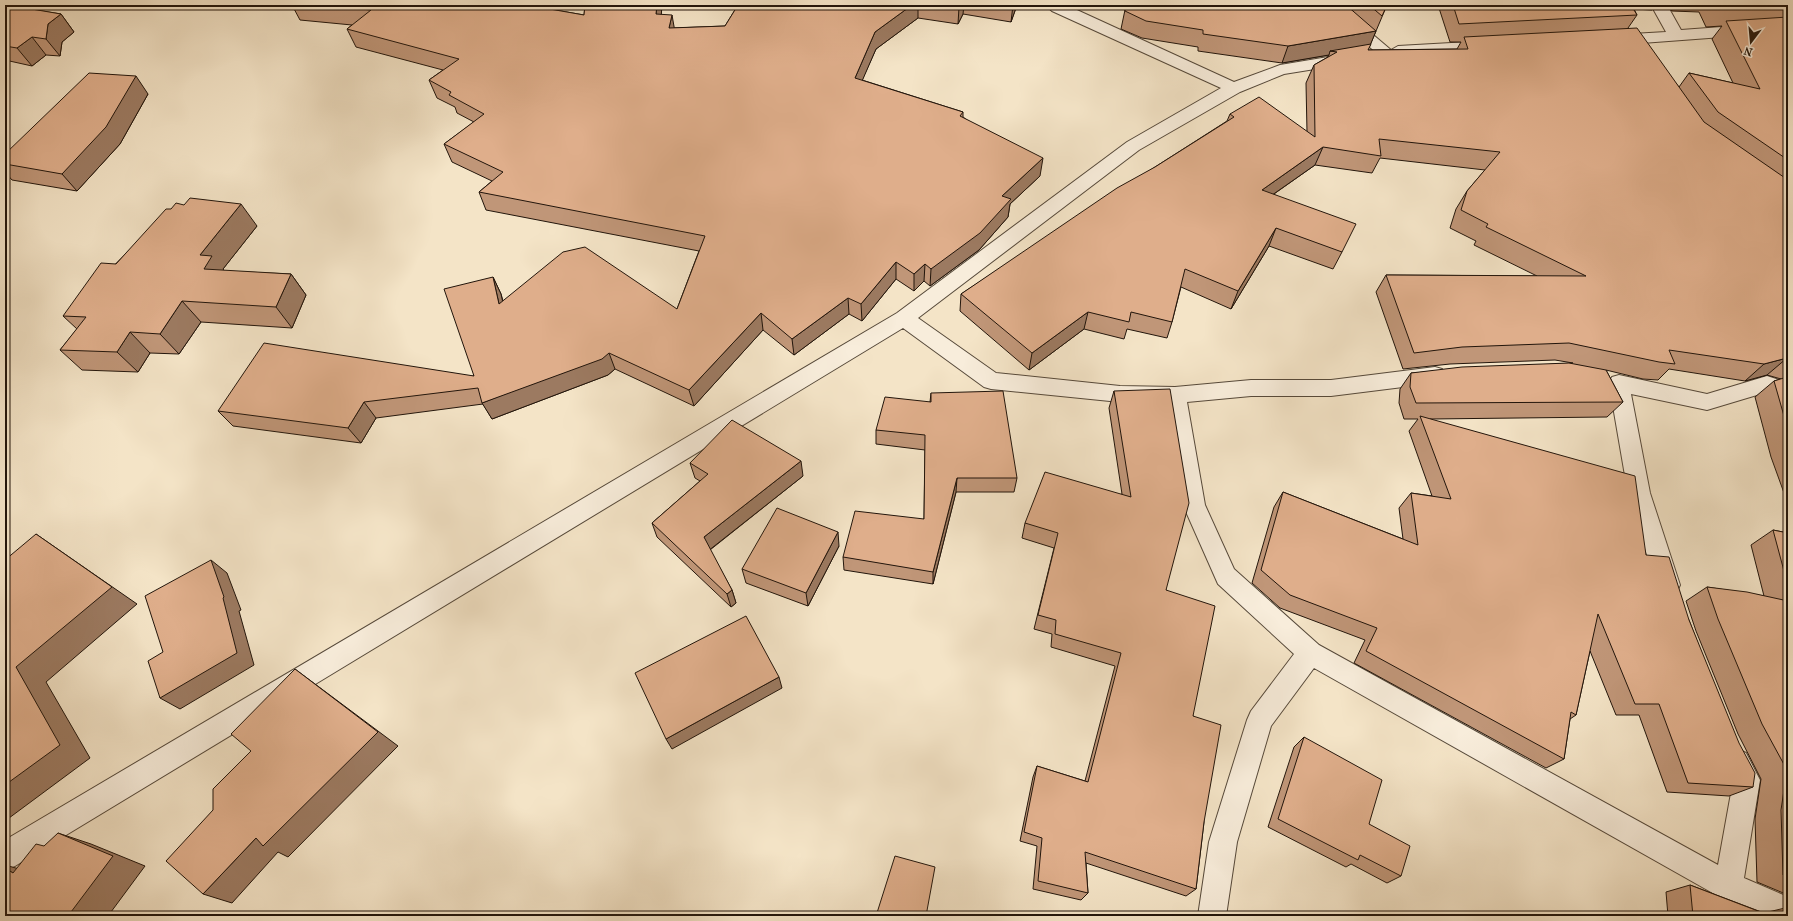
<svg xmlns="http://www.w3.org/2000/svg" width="1793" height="921" font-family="'IM FELL French Canon',serif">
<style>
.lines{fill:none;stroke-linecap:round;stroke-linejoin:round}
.street-casing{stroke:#56493a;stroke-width:2}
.street{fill:#f8eddb;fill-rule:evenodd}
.wall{fill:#c09678;stroke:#22150b}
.shaded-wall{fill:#9c7a61;stroke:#22150b}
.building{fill:#dfae8b;stroke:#22150b}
</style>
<rect width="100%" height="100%" fill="#f4e4c7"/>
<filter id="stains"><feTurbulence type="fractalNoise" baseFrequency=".005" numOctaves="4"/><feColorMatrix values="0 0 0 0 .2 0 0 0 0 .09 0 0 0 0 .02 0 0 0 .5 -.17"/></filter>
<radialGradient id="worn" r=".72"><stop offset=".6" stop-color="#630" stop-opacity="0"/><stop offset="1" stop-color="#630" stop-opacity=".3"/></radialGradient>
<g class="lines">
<defs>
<path id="street" d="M1050 5H1066L1234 82 1280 65 1346 54 1352 56 1354 59 1352 62 1346 64 1284 74 1240 92 1139 150 918 318 996 373 1120 386 1175 387 1251 380H1331L1435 367 1442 369 1445 375 1442 381 1435 383 1331 396H1251L1187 402 1205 505 1234 569 1319 645 1718 865 1733 782 1724 762 1728 753 1737 749 1746 753 1760 780 1744 878 1788 897V916H1765L1718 896 1314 668 1271 726 1237 842 1226 916H1198L1209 842 1247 720 1251 711 1294 654 1218 584 1183 505 1166 403 1120 402 991 389 984 387 903 328 15 866 5 870V840L897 313 1127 142 1221 88 1052 11 1049 8Z
M1321 5H1338L1391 50 1398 46 1487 41 1493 43 1495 46 1493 49 1487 51 1398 56 1392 53 1385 57 1379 55Z
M1651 5H1667L1681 30 1776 23 1788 25V35L1776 33 1615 45 1609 43 1607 40 1609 37 1615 35 1666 32Z
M1619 375 1707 394 1767 376 1788 383V399L1767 392 1707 410 1631 394 1650 493 1680 585 1676 593 1668 596 1660 593 1656 585 1628 493 1609 383 1612 377Z"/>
</defs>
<use href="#street" class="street-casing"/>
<use href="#street" class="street"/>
</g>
<path class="wall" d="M5 5 61 14 74 32 62 42 60 56 46 55 32 66 5 60Z
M292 5H527L584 15 585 5H662L661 15 674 28 725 26 738 5H1017L1011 22 963 14 958 24 918 18 876 49 862 80 963 112V117L1040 176 1010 204 1008 217 979 250 930 286 924 281 914 291 896 279 862 321 849 314 794 355 763 330 694 406 615 369 608 375 492 419 483 404 376 418 361 443 233 426 218 411 474 376 493 277 501 294 503 301 677 309 699 251 486 210 479 192 492 181 452 162 444 144 474 122 457 113 455 107 437 98 429 80 443 70 356 47 347 29 352 25 300 20Z
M1126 5H1387L1368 50 1457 49 1461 42H1450L1438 5H1656L1652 10 1634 9 1637 15 1628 28 1679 87 1689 73 1733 83 1712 39 1722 26 1706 27 1699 12 1672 11 1668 5H1788V504L1771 457 1755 397 1774 381 1781 379 1767 375 1745 381 1669 369 1658 380 1643 379 1606 370 1623 402 1607 417 1430 419 1646 555 1689 620 1753 787 1729 796 1667 792 1639 715H1616L1590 651 1576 715 1570 719 1564 759 1546 768 1354 663 1365 640 1280 608 1252 583 1274 507 1283 492 1403 539 1399 508 1411 493 1432 496 1409 431 1418 419H1404L1399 403 1400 389 1411 373 1573 363 1555 360 1450 364 1403 369 1376 292 1386 275 1537 276 1474 245 1476 241 1450 228 1456 209 1467 191 1485 170 1380 158 1372 173 1315 165 1274 194 1342 252 1333 269 1269 246 1231 309 1181 287 1172 322 1167 338 1127 329 1124 339 1084 329 1029 370 960 311 961 294 1155 167 1227 121 1230 114 1307 132 1306 83 1314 65 1328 57 1329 55 1282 63 1198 51V47L1142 38 1121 29Z
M148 94 120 144 77 191 12 180 5 172V154Z
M171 209 257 226 223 269 224 271 291 274 306 295 292 328 201 322 179 354 150 353 138 372 82 370 60 350 77 329 63 316Z
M1114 391 1166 590 1193 716 1204 822 1196 889 1186 896 1086 863 1088 893 1081 900 1033 889 1037 846 1020 841 1033 777 1037 766 1085 781 1115 666 1051 647 1052 634 1034 629 1054 548 1022 538 1025 523 1122 494 1109 408Z
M931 393 1017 478 1014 492H956L933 584 844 570 843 557 924 519 925 450 876 444V430L930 402Z
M690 463 803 476 710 550 732 590 736 603 731 607 657 537 652 523 700 481 695 478Z
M1773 530 1788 533V895L1757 882 1755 819 1761 779 1738 734 1696 631 1686 601 1707 587 1764 596 1751 545Z
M839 546 808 606 746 583 742 569Z
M1304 737 1369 824 1401 876 1387 883 1351 864 1346 867 1268 827 1294 747Z
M1690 885 1764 913 1785 908 1788 916H1668L1666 892Z"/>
<path class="shaded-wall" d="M657 5H662L660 32 656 14Z
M912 5H918V18L876 49 856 95 855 78 875 32Z
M960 5H964L963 14 958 24 959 7Z
M1013 5H1017L1011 22Z
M61 14 74 32 62 42 60 56 46 39 48 24Z
M672 15 675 32 669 28Z
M1376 31 1369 48 1337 52 1330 51 1329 55 1282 63 1288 46Z
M32 37 46 55 32 66 17 48Z
M136 76 148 94 120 144 77 191 62 174Z
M1323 147 1315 165 1255 207 1262 190Z
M1043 158 1040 176 1010 204 1008 217 979 250 930 286 931 269 1002 196Z
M241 204 257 226 223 269 229 277 204 269 200 255Z
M1276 228 1269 246 1231 309 1238 291Z
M896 262V279L862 321 861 304Z
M925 264 924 281 914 291V274Z
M291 274 306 295 292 328 276 307Z
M493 277 501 294 507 321 499 304Z
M848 298 849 314 794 355 792 339Z
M182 301 201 322 179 354 160 334Z
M1088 312 1084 329 1029 370 1032 353Z
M761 313 763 330 694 406 689 390Z
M130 332 150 353 138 372 117 352Z
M609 353 615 369 608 375 492 419 482 403Z
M1787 358 1767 375 1745 381 1764 364Z
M364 402 376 418 361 443 348 428Z
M801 461 803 476 708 551 704 537Z
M957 478 956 492 933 584V572Z
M838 532 839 546 808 606 806 593Z
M36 534 137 604 46 682 90 758 5 821V785L16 667Z
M211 560 227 573 241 610 239 611 254 665 180 709 160 698Z
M732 590 736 603 731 607 727 594Z
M295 669 398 746 288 857 278 852 232 903 203 894 256 838Z
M779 677 782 688 672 749 666 739Z
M58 833 91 844 145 866 108 916H68Z
M5 865 30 872 13 873 5 868Z"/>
<path class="building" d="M5 5H8L61 14 48 24 46 39 32 37 17 48 5 46Z
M322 5H527L584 15 585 5H657L656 14 672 15 669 28 725 26 738 5H912L875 32 855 78 963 112 960 116 1043 158 1002 196 1011 199 980 233 931 269 925 264 914 274 896 262 861 304 848 298 792 339 761 313 689 390 609 353 602 359 482 403 478 388 364 402 348 428 218 411 264 343 474 376 444 289 493 277 499 304 563 252 585 247 677 309 705 236 479 192 503 172 444 144 484 114 449 95 451 92 429 80 459 59 347 29 371 10Z
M949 5H960L959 7Z
M1126 5H1346L1376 31 1288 46 1203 34V30L1146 21 1125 11Z
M1369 5H1387L1382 16Z
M1453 5H1631L1637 15 1459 24Z
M1717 5H1773L1720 9Z
M1788 17V160L1718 112 1689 73 1760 89 1726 21Z
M1637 28 1704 122 1788 180V358H1787L1764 364 1669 350 1675 364 1659 362 1569 343 1462 347 1414 353 1386 275 1586 276 1486 227 1488 224 1461 210 1467 191 1500 152 1379 139 1381 156 1323 147 1262 190 1356 224 1342 252 1276 228 1238 291 1185 269 1172 322 1131 312 1129 322 1088 312 1032 353 961 294 1117 188 1155 167 1234 117 1230 114 1259 97 1315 137 1314 65 1337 52 1330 51 1371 44 1368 50 1468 49 1464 37Z
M89 73 136 76 106 127 62 174 5 164V154Z
M190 198 241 204 200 255 212 256 204 269 291 274 276 307 182 301 160 334 130 332 117 352 60 350 86 317 63 316 101 263 116 264 166 209H171L176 203 184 205Z
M1569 363 1606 370 1623 402 1416 403 1410 387 1411 373 1462 367Z
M1787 377 1788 378V430L1774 381Z
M1170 389 1189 503 1166 590 1215 606 1193 716 1221 725 1204 822 1196 889 1085 852 1088 893 1038 881 1042 838 1024 832 1037 766 1088 782 1121 653 1055 634 1056 620 1038 615 1058 533 1025 523 1045 472 1131 497 1114 391Z
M1003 391 1017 478H957L933 572 843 557 855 511 924 519 925 435 876 430 885 397 931 402V393Z
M1420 416 1635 476 1646 555 1669 557 1689 620 1739 743 1755 773 1753 787 1688 783 1659 704H1635L1598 614 1576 715 1571 712 1564 759 1366 651 1377 628 1290 595 1261 570 1283 492 1418 545 1411 493 1451 499Z
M732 420 801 461 704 537 732 590 727 594 652 523 708 474 690 463Z
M777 508 838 532 806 593 742 569Z
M1773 530 1788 533V586Z
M36 534 112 587 16 667 60 745 5 785V560Z
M211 560 224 597 223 598 237 653 160 698 148 661 163 652 145 596Z
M1707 587 1747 592 1788 601V877L1783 875 1781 810 1787 770 1762 724 1718 619Z
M746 616 779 677 666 739 635 673Z
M295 669 378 732 263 846 256 838 203 894 166 861 213 810V789L251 751 231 734Z
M1304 737 1382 780 1369 824 1410 846 1401 876 1360 855 1358 860 1278 819Z
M58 833 113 856 68 916H5V868L13 873 36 844 44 846Z
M895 856 935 867 926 916H876Z
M1690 885 1771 916H1693Z
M1785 908 1788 910V916H1785Z"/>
<rect width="1793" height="921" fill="none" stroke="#f4e4c7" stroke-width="20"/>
<rect x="6" y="6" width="1781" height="909" fill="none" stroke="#22150b" stroke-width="2"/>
<rect x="10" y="10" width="1773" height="901" fill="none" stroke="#22150b"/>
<g transform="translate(1751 42) rotate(196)" stroke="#f8eddb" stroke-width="3" paint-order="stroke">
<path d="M0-3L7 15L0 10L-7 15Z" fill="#22150b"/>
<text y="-6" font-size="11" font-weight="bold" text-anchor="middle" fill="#22150b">N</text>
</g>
<rect width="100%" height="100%" filter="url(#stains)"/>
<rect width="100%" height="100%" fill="url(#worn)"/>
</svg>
